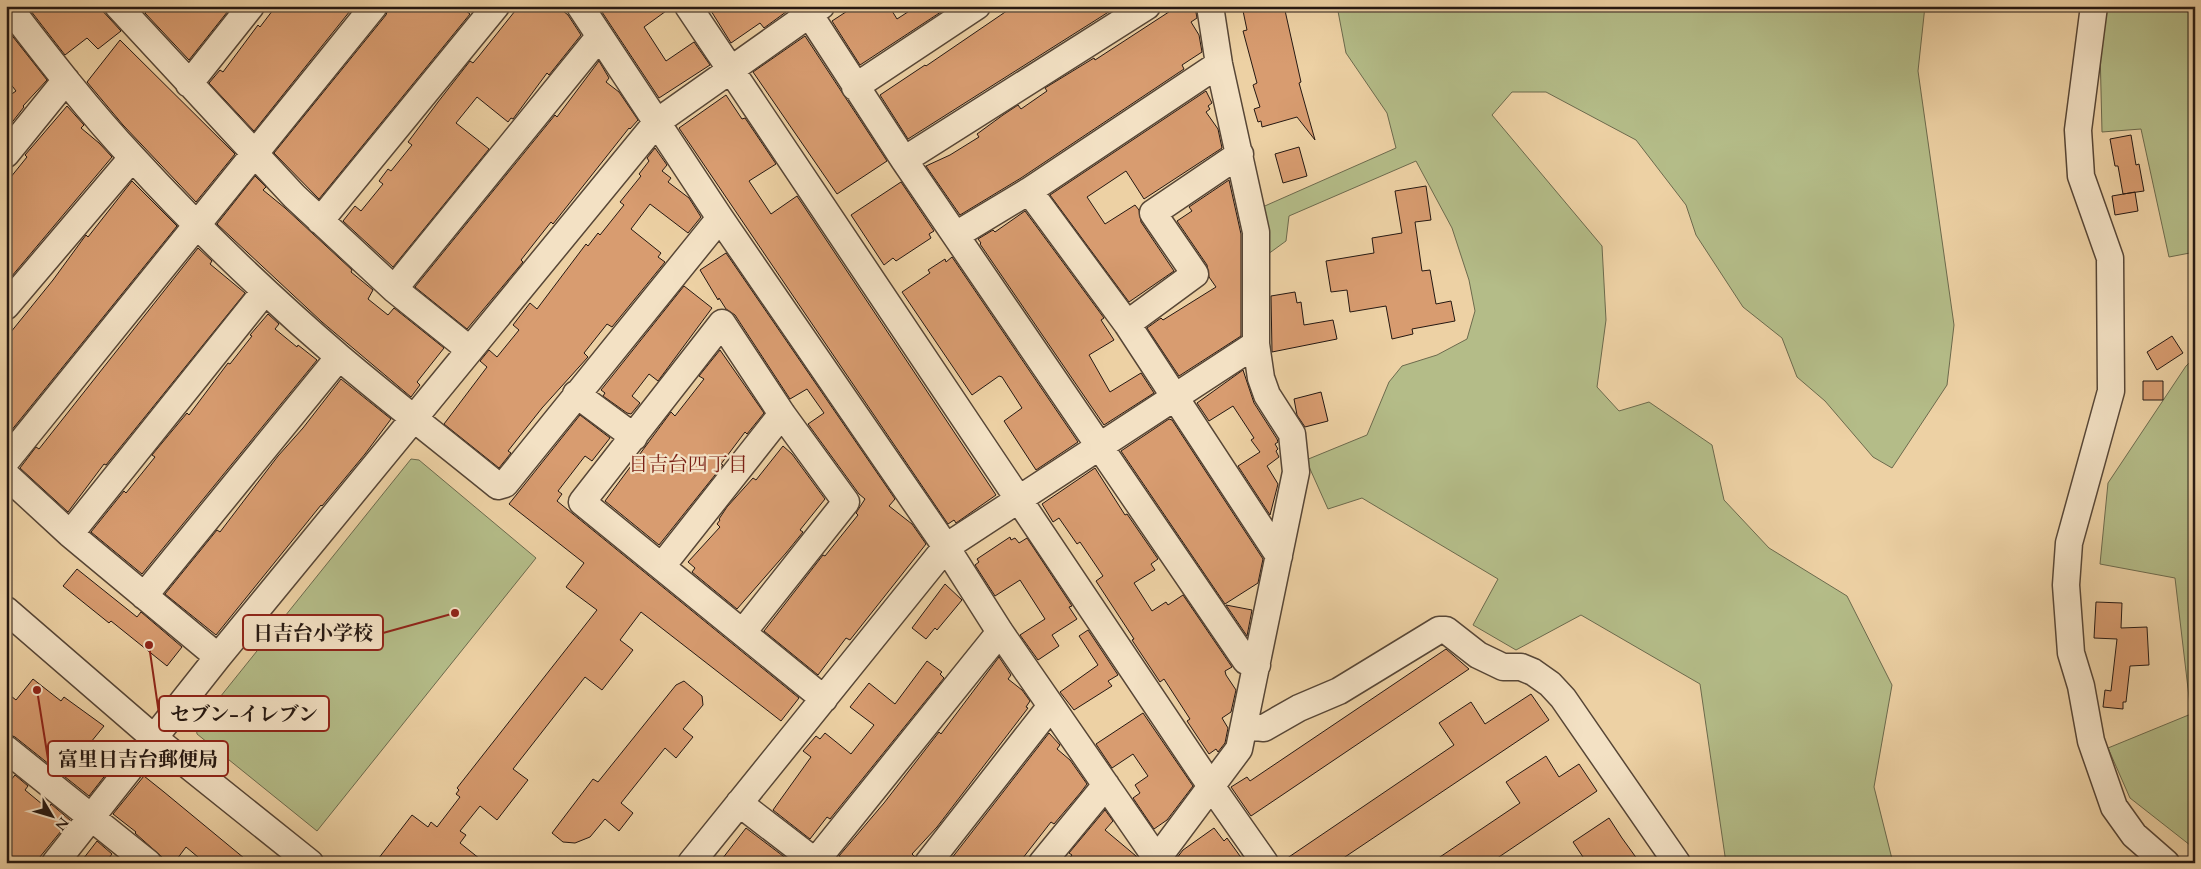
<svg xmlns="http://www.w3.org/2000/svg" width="2201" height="869" font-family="Cardo,'Noto Serif JP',serif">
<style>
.green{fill:#b4bc88;stroke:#6c6a4d}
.building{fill:#d89c70;stroke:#251812}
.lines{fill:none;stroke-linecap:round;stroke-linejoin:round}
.minor-casing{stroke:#574636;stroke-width:29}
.minor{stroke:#f3e1c4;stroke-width:26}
.labels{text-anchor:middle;stroke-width:4.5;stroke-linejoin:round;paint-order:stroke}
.neighbourhood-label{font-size:20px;fill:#7a1f14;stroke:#f3e1c4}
.leader{fill:none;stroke:#8f2418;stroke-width:2}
.callout-dot{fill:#8f2418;stroke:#f3e1c4;stroke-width:2}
.callout{fill:#f3e1c4;stroke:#8f2418;stroke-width:2}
.callout-label{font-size:20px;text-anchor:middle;font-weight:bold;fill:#251812}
</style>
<rect width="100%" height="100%" fill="#edd1a4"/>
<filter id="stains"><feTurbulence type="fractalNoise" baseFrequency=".004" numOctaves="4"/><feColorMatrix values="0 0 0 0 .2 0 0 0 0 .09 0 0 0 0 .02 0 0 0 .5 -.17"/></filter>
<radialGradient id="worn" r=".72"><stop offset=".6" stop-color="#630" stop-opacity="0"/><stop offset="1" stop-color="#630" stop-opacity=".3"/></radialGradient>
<path class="green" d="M1337 6H1925L1918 71 1954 325 1947 385 1892 468 1873 457 1825 401 1797 377 1782 338 1743 307 1696 235 1686 205 1636 140 1546 92H1512L1492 115 1602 246 1606 320 1597 387 1619 411 1649 402 1712 445 1724 500 1769 548 1847 596 1892 685 1874 787 1893 863H1726L1700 684 1581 615 1516 650 1473 625 1498 579 1362 498 1328 509 1306 460 1367 435 1389 382 1402 366 1437 355 1467 339 1475 311 1469 280 1452 228 1416 161 1289 216 1286 241 1264 257 1258 209 1396 148 1387 113 1346 53Z
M2105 6H2195V252L2169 257 2141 129 2102 132 2100 49Z
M2195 357V849L2130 798 2108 748 2191 714 2175 578 2100 564 2108 483 2186 366Z
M411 459 419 460 536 558 317 831 197 734 196 727Z"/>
<path class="building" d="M27 6H98L121 31 98 49 87 38 65 55Z
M150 6H232L189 60 145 13Z
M276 6H354L254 131 209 83 220 70 223 72 258 25 260 27Z
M389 6H460L470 14 319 199 274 153 386 15Z
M519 6H557L568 15 581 35 549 75 547 73 513 119 511 118 508 122 477 97 456 123 489 149 393 267 343 221 355 206 361 211 383 184 379 181 388 169 391 171 412 145 408 142 438 102 470 61 473 63 479 56Z
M598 6H673L644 27 666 61 694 42 710 65 659 98Z
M708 6H789L790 9 764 28 760 23 731 43Z
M855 6H889L897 19 917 6H950L860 65 832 21Z
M1014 6H1118L908 139 880 95 925 65 926 66Z
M1178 6 1195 7 1197 18 1191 22 1199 35 1202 52 1182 65 1184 69 1021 178 960 215 926 166 950 155 979 137 977 134 1003 115 1018 105 1021 109 1047 91 1045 88 1094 58 1095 60Z
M1242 6H1284L1301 82 1299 83 1315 140 1297 117 1262 127 1261 121 1258 122 1254 109 1260 107 1253 85 1257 83 1243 31 1247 30Z
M6 28 47 80 23 106 24 107 6 130V98L16 91 6 78Z
M805 36 887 161 837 194 753 72Z
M120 40 235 154 196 202 123 125 87 82Z
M599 61 609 78 606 82 619 92 638 120 630 129 629 128 553 224 551 222 521 260 523 262 467 329 415 287 555 115 557 117Z
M1206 91 1212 103 1208 106 1210 109 1206 112 1218 129 1222 148 1144 199 1126 171 1087 197 1105 224 1135 205 1139 210 1141 222 1174 271 1129 302 1050 195Z
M726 95 742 119 745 118 776 164 749 181 771 214 797 196 996 495 956 523 954 520 948 524 679 128Z
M67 106 84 125 81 128 99 143 112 157 6 283V183L27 157 25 155Z
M2131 135 2136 165 2139 164 2144 191 2123 194 2118 166H2115L2110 139Z
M1299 147 1307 176 1283 183 1275 154Z
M655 148 667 165 662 171 671 178 668 182 689 198 701 217 688 233 650 204 631 229 661 253 658 257 665 262 612 327 607 324 584 353 588 357 542 408 508 451 511 453 499 468 444 424 487 367 480 361 489 350 497 357 519 330 513 325 530 303 537 309 586 244 588 246 598 233 600 235 624 205 620 202 641 176 639 174 649 161 647 158Z
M255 176 266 187 263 190 285 208 352 270 351 272 373 290 368 299 388 315 394 308 444 348 417 382 420 385 411 397 322 322 217 224Z
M1229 180 1241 234V336L1179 376 1147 328 1161 318 1163 320 1216 287 1209 277 1207 265 1177 221 1192 211 1189 207Z
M132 181 177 226 6 437V338L53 280 83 239 86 235 88 237Z
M901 182 934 231 929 234 931 238 896 261 893 258 884 265 851 215Z
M1426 186 1431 220 1415 222 1422 271 1430 270 1436 304 1451 301 1455 321 1412 329 1413 334 1392 339 1386 306 1350 312 1347 290 1331 292 1326 261 1374 253 1372 238 1402 233 1395 191Z
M2135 192 2138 211 2115 215 2112 196Z
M1025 211 1104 318 1101 320 1114 340 1089 355 1110 392 1141 373 1154 393 1104 425 980 244 981 243 978 239 993 230 995 232Z
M198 248 212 261 210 264 245 293 106 465 104 464 68 512 20 468 36 447 39 449Z
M726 253 895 499 889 506 912 524 926 544 850 640 846 638 818 675 764 631 823 555 825 556 858 515 856 513 865 499 859 494 808 424 824 413 807 389 790 399 735 315 726 309 719 298 718 300 700 270Z
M952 257 1078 442 1036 470 1004 421 1022 408 1002 377 999 376 972 395 902 292 930 273 928 270 945 259 946 262Z
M684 286 712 308 658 381 649 374 632 396 640 403 631 414 627 413 603 396 605 393 601 390Z
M1295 292 1297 303 1301 302 1304 325 1333 320 1337 339 1272 352 1271 296Z
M268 314 279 324 275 329 297 347 298 345 317 360 142 574 91 532 124 491 126 493 155 457 152 455 187 413 189 415 228 363 230 364 252 336 250 335Z
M2172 336 2183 353 2157 370 2147 352Z
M720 350 764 413 747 434 745 432 721 464 723 465 659 545 605 501 671 412 675 416 704 379 699 376Z
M1243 370 1254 403 1277 439 1278 442 1275 444 1278 449 1276 451 1279 457 1267 466 1278 484 1270 515 1238 466 1260 452 1251 440 1254 438 1233 406 1209 421 1197 403Z
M341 379 391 419 365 454 322 506 321 505 216 635 165 594 217 530 220 532 278 456 303 428Z
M2143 381H2163V400H2143Z
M1321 392 1328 421 1305 427 1297 415 1294 399Z
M580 415 610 438 592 461 585 456 558 491 562 494 557 501 799 698 781 721 641 612 620 640 633 650 602 690 585 677 513 769 528 780 497 820 480 806 460 831 466 835 460 843 485 863H375L412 815 428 827 431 822 437 827 460 797 456 794 459 790 457 788 597 610 566 587 584 563 509 504Z
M1169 419 1172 420 1263 559 1258 583 1225 604 1121 451Z
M783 446 792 454 825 499 800 530 803 532 786 553 737 609 692 572 695 568 688 562 720 527 717 524 720 520 719 519 727 507 753 478 756 480Z
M1095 468 1125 515 1127 514 1158 559 1151 564 1155 570 1134 583 1152 611 1166 602 1168 605 1183 595 1232 667 1225 671 1226 675 1236 690 1231 712 1222 718 1228 728 1225 743 1218 752 1216 749 1209 754 1187 721 1190 719 1164 679 1160 682 1132 640 1134 639 1096 581 1103 576 1080 542 1077 544 1059 518 1053 522 1042 504Z
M1010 537 1011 540 1015 538 1019 543 1027 538 1072 606 1069 607 1077 619 1052 635 1059 646 1038 660 1020 635 1045 619 1020 580 995 596 975 565 979 562 977 559Z
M77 569 137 617 141 612 182 647 167 666 111 621 109 623 63 586Z
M945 584 962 600 937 630 935 628 926 639 912 628Z
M2096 602 2122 603 2121 628 2147 627 2149 665 2130 666 2126 702H2123V709L2103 707 2105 690 2111 691 2117 639 2094 638Z
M1226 605 1252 610 1247 636Z
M1088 630 1118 675 1108 681 1112 686 1074 710 1060 692 1098 665 1079 636Z
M1446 649 1469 669 1251 816 1231 787 1247 777 1250 781Z
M999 657 1011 675 1008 679 1022 690 1030 701 1026 707 1028 708 937 827 912 854 915 857 913 863H849L839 856 884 803 939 732 941 734Z
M927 661 942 672 940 674 944 678 830 819 827 817 810 839 773 810 811 757 803 751 816 736 820 739 825 733 851 754 874 725 850 707 869 683 895 704Z
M33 679 61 701 64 697 104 726 82 753 107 773 89 796 15 737 6 733V692L16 700Z
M684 681 702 696 703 705 683 729 693 737 676 758 665 748 621 803 633 813 619 831 605 819 590 837 575 843 563 842 552 833 593 779 598 782 676 685Z
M1531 694 1549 720 1336 863H1280L1454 745 1439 723 1471 702 1485 724Z
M1143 713 1193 786 1167 820 1154 829 1133 798 1140 793 1135 785 1148 776 1133 754 1112 768 1096 744Z
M1049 733 1060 745 1057 749 1070 760 1087 784 1081 792 1054 824 1051 822 1019 863H948Z
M1546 756 1559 777 1579 764 1597 791 1490 863H1431L1520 803 1506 782Z
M15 775 28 786 25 790 48 809 51 804 70 820 35 863H6V786Z
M144 776 164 792 250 863H205L186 847 174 863H169L162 857 135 833 136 832 113 814Z
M1105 810 1113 821 1105 830 1136 856 1139 863H1066L1072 855 1069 853Z
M1609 818 1622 838 1640 863H1587L1573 842Z
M746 828 791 862 719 863Z
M1214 828 1224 841 1227 838 1245 863H1173L1183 850Z
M97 841 112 854 105 863H80Z"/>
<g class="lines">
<defs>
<path id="minor" d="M8 6C48 58 88 110 133 158 197 228 267 295 339 357 391 401 445 443 498 486L505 484 720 218
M118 6 294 196 394 289 470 350
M580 6 720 218 946 547 1000 632 1157 859
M688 6 1202 773 1265 863
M804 6 904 160 1246 661 1257 665
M2094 6 2078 130 2081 176 2110 258 2111 391 2069 543 2066 585 2071 653 2081 686 2091 741 2114 807 2134 835 2166 863
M189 84 251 6
M855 87 977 6
M6 154 66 80
M904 160 1147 6
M1029 191 1127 324 1279 556
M320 221 496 6
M956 235 1029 191 1219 64
M394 289 599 37
M6 306 132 158
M1127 324 1195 274 1153 213 1240 154
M576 394 634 437
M6 461 374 6
M6 475 70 534 218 657
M70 534 265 291
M662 566 782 414
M144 596 339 357
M6 610 154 738 310 863
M743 632 846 502 782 414 722 323 582 502 824 699
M1246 726 1264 728 1299 708 1339 691 1439 630H1446L1478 655 1503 667H1521L1533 672 1550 684 1563 698 1677 863
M6 749 148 863
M739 803 817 863
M815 862 1000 632
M55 863 218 657 657 122 821 6
M691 863 946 547 1256 344
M928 863 1051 706
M1042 863 1106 785
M1154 863 1239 749 1296 472 1292 434 1267 395 1261 378 1256 344V232L1219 64 1210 6"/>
</defs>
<use href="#minor" class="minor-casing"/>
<use href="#minor" class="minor"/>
</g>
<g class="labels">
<g class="neighbourhood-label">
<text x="688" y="471">日吉台四丁目</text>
</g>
</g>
<path class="leader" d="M455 613L383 633M149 645L159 714M37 690L48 759"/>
<g class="callout-dot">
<circle cx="455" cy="613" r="5"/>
<circle cx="149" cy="645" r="5"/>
<circle cx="37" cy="690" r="5"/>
</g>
<g class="callout">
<rect x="243" y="615" width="140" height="35" rx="5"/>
<rect x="159" y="696" width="170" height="35" rx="5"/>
<rect x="48" y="741" width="180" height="35" rx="5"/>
</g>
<g class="callout-label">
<text x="313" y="640">日吉台小学校</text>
<text x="244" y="721">セブン-イレブン</text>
<text x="138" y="766">富里日吉台郵便局</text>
</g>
<rect width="2201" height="869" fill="none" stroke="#edd1a4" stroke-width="25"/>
<rect x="8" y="8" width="2186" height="854" fill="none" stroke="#251812" stroke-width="2.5"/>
<rect x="12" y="12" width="2176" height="844" fill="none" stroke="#251812"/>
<g transform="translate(52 816) rotate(128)" stroke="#f3e1c4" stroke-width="4" paint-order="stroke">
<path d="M0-4L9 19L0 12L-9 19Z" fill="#251812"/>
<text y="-8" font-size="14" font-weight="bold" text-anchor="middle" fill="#251812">N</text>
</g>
<rect width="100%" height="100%" filter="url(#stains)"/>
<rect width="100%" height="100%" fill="url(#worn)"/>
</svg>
